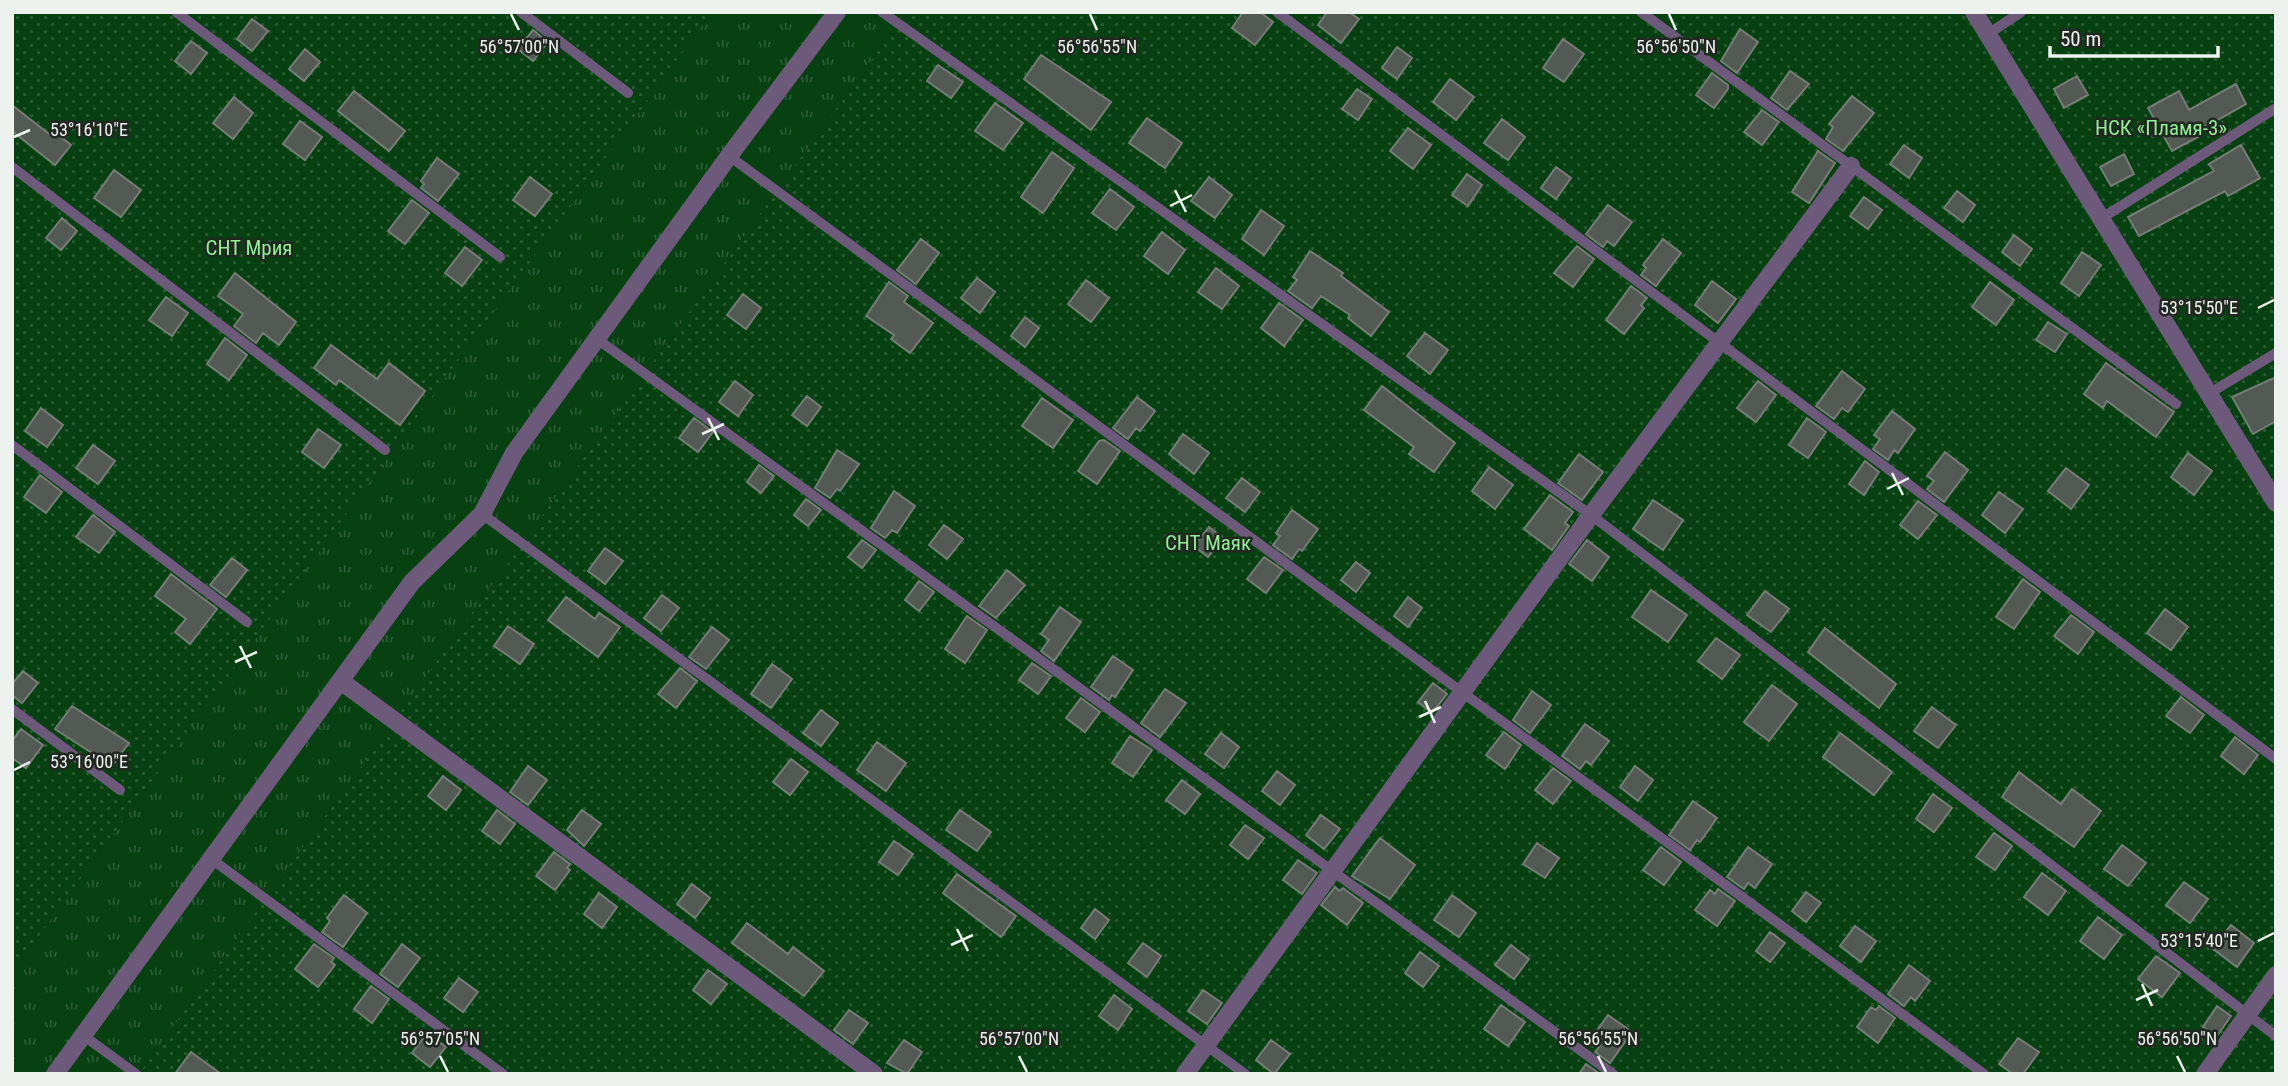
<svg xmlns="http://www.w3.org/2000/svg" width="2288" height="1086" font-family="'Roboto Condensed',sans-serif">
<style>
.grass{fill:url(#grass-tufts)}
.garden{fill:url(#garden-dots)}
.building{fill:#535953;stroke:#767d76;stroke-width:2}
.lines{fill:none;stroke-linecap:round;stroke-linejoin:round}
.lane{stroke:#6d5a7b;stroke-width:10}
.street{stroke:#6d5a7b;stroke-width:18}
.ticks{fill:none;stroke:#eef2ee;stroke-width:2.5}
.labels{text-anchor:middle;stroke-width:5;stroke-linejoin:round;paint-order:stroke}
.park-label{font-size:21px;fill:#8ef194;stroke:#212721}
.ticks-label{font-size:18px;text-anchor:middle;fill:#eef2ee;stroke:#212721;stroke-width:5;stroke-linejoin:round;paint-order:stroke}
</style>
<defs>
<pattern id="grass-tufts" width="24" height="20" patternUnits="userSpaceOnUse" patternTransform="scale(1.75)"><rect width="24" height="20" fill="#074112"/><path d="M3 7l-1-3M5 7V3M7 7l1-3M15 17l-1-3M17 17v-4M19 17l1-3" fill="none" stroke="#2b5d35"/></pattern>
<pattern id="garden-dots" width="8" height="8" patternUnits="userSpaceOnUse" patternTransform="scale(1.75)"><rect width="8" height="8" fill="#074112"/><path d="M2 2h.1M6 6h.1" fill="none" stroke="#2b5d35" stroke-width="1.8" stroke-linecap="round"/></pattern>
</defs>
<rect width="100%" height="100%" fill="#212721"/>
<path class="grass" d="M712 12H906L139 1074H12V973Z"/>
<path class="garden" d="M12 12H712L12 973Z
M906 12H2276V1074H139Z"/>
<path class="building" d="M1243 12H1260L1273 22 1255 45 1232 28Z
M1327 12H1349L1359 19 1341 43 1318 25Z
M252 19 268 31 252 51 237 39Z
M1740 29 1758 42 1737 73 1721 61Z
M533 30 548 42 533 61 518 49Z
M1563 39 1584 54 1564 82 1543 68Z
M191 41 207 53 191 74 175 61Z
M1397 47 1412 58 1397 79 1382 68Z
M305 49 320 62 304 81 289 69Z
M1041 55 1111 102 1091 130 1024 79Z
M938 65 963 82 951 98 927 81Z
M1790 71 1809 84 1787 110 1771 98Z
M1712 73 1728 85V89L1714 108 1696 95Z
M2077 76 2088 95 2064 108 2054 89Z
M1450 79 1474 97 1456 120 1433 102Z
M2236 84 2246 104 2200 130 2202 135 2172 151 2148 108 2179 91 2189 110Z
M1357 89 1372 99 1358 120 1342 109Z
M354 91 405 131 389 151 338 111Z
M1852 96 1874 113 1843 151 1826 139 1833 127 1829 124Z
M234 97 253 113 233 139 213 123Z
M995 103 1023 123 1003 150 975 131Z
M12 105 53 137 56 133 71 145 55 165 12 131Z
M1762 110 1779 122 1762 145 1744 132Z
M1147 118 1182 143 1165 168 1129 143Z
M1502 119 1525 137 1508 160 1484 143Z
M300 121 322 137 305 160 283 144Z
M1408 128 1431 145 1413 169 1390 151Z
M1904 145 1922 158 1909 178 1890 164Z
M2241 145 2260 178 2228 196 2225 191 2139 236 2128 217 2214 171 2209 164Z
M1818 151 1835 163 1809 203 1792 192Z
M1052 152 1074 168 1043 213 1021 197Z
M2124 154 2134 174 2111 186 2100 167Z
M437 158 459 174 438 201 421 188 424 184 421 181Z
M1556 167 1571 178 1556 199 1541 188Z
M114 170 141 190 121 217 94 198Z
M1467 174 1482 185 1468 206 1452 195Z
M530 177 552 194 535 216 513 200Z
M1209 177 1232 195 1215 218 1191 201Z
M1110 189 1134 207 1116 230 1092 213Z
M1957 191 1975 205 1963 222 1944 208Z
M1864 197 1882 210 1868 229 1850 216Z
M412 200 429 213 405 244 388 231Z
M1608 205 1632 222 1614 246 1607 241 1603 247 1586 234Z
M1261 210 1284 226 1264 255 1242 239Z
M62 218 77 231 61 250 46 238Z
M1162 232 1185 250 1168 274 1144 256Z
M2014 235 2032 249 2020 266 2002 252Z
M921 239 939 253 916 284 897 270Z
M1663 239 1681 253 1656 286 1641 275 1646 268 1643 265Z
M1577 246 1594 259 1573 287 1554 273Z
M465 247 482 260 462 286 445 273Z
M1310 251 1343 273 1341 276 1389 312 1371 336 1348 318 1350 315 1321 296 1312 308 1288 291 1297 280 1293 277Z
M2082 252 2101 265 2079 296 2061 283Z
M1216 268 1239 286 1222 309 1198 292Z
M235 273 296 322 279 345 263 333 256 343 234 326 243 314 218 296Z
M977 278 995 292 980 313 961 298Z
M1086 280 1109 298 1091 322 1068 304Z
M1712 281 1736 299 1718 323 1695 305Z
M889 282 908 296 904 302 933 323 910 353 891 339 894 335 866 316Z
M1990 282 2014 300 1996 325 1972 307Z
M1631 286 1647 298 1641 305 1644 308 1624 334 1606 320Z
M743 294 761 308 746 329 727 315Z
M166 297 188 313 172 336 149 320Z
M1279 303 1303 320 1284 346 1261 328Z
M1025 317 1039 328 1025 347 1011 336Z
M2048 322 2067 334 2055 352 2036 340Z
M1425 333 1448 350 1430 374 1407 356Z
M225 338 247 355 229 380 207 364Z
M331 345 377 379 389 363 425 391 400 425 339 380 336 385 314 368Z
M2106 363 2174 412 2156 437 2107 401 2103 408 2084 394Z
M1842 371 1865 389 1848 412 1842 408 1834 419 1816 406Z
M2276 377V421L2253 434 2232 397Z
M735 381 753 395 738 416 719 402Z
M1758 381 1776 395 1756 422 1737 408Z
M1382 386 1455 443 1434 472 1409 454 1414 447 1364 410Z
M807 396 821 407 807 426 792 415Z
M1137 397 1155 411 1140 431 1136 428 1128 439 1113 428Z
M1042 398 1073 420 1053 448 1022 426Z
M41 408 63 425 47 447 25 431Z
M1892 411 1915 429 1898 453 1894 450 1888 460 1873 449 1880 439 1874 435Z
M694 418 713 432 698 452 679 438Z
M1807 418 1826 432 1808 458 1789 445Z
M318 429 341 445 324 468 302 452Z
M1183 434 1209 453 1194 474 1169 454Z
M1104 440 1120 451 1097 484 1078 471 1099 441Z
M93 445 115 461 98 484 76 468Z
M837 450 859 464 840 491 837 489 830 498 815 488Z
M1945 452 1968 470 1944 502 1927 489 1934 481 1927 476Z
M2188 453 2212 471 2194 495 2171 477Z
M1579 454 1603 472 1582 500 1558 483Z
M1865 461 1879 472 1864 495 1849 484Z
M759 465 774 476 761 493 747 482Z
M1489 467 1513 485 1495 509 1472 491Z
M2066 468 2089 485 2071 509 2048 491Z
M40 475 62 492 46 513 24 497Z
M1242 478 1260 492 1245 512 1226 498Z
M894 491 915 506 897 533 892 530 885 538 871 528Z
M1999 492 2023 509 2005 533 1982 515Z
M1550 495 1573 512 1565 523 1569 526 1552 550 1524 529Z
M806 499 821 510 808 526 794 515Z
M1653 500 1683 520 1663 550 1633 529Z
M1918 501 1937 515 1918 539 1900 525Z
M1292 510 1318 529 1302 551 1299 549 1292 559 1273 545 1280 536 1276 533Z
M93 515 115 532 99 553 76 537Z
M944 525 963 539 947 559 929 545Z
M1209 527 1223 538 1208 557 1194 546Z
M862 540 876 550 862 568 848 557Z
M1587 540 1609 557 1592 581 1569 564Z
M605 548 623 561 605 584 588 571Z
M1264 557 1283 570 1266 593 1247 579Z
M232 558 247 570 226 597 210 585Z
M1356 562 1370 573 1356 592 1341 580Z
M1007 570 1025 585 996 618 979 606Z
M171 574 217 609 190 644 175 632 186 619 155 596Z
M2023 579 2040 592 2014 629 1996 617Z
M919 581 934 592 919 611 905 600Z
M1651 590 1687 615 1668 642 1632 617Z
M1765 591 1789 609 1771 632 1747 615Z
M662 595 679 608 661 631 644 618Z
M566 597 595 619 599 613 620 627 598 657 548 620Z
M1408 597 1422 608 1408 627 1394 616Z
M1060 607 1081 622 1054 661 1041 651 1049 640 1041 634Z
M2165 609 2188 627 2171 650 2147 633Z
M2071 615 2094 632 2078 654 2054 636Z
M967 616 987 630 965 663 945 649Z
M508 626 534 644 520 664 494 646Z
M712 627 729 640 706 669 689 657Z
M1825 628 1896 684 1879 708 1808 652Z
M1716 638 1740 655 1722 679 1698 661Z
M1113 656 1133 670 1115 697 1112 695 1109 700 1091 687Z
M1032 663 1051 676 1038 694 1019 680Z
M772 664 792 679 771 708 751 694Z
M680 668 697 681 676 708 658 694Z
M23 671 38 683 22 703 12 695V684Z
M1433 683 1447 694 1432 713 1418 702Z
M1772 685 1797 704 1769 741 1744 722Z
M1165 689 1186 703 1160 737 1141 723Z
M1532 691 1551 705 1530 733 1513 720Z
M2181 697 2204 715 2190 733 2166 716Z
M1081 698 1100 712 1085 732 1066 718Z
M72 706 129 743 112 766 55 729Z
M1932 707 1956 725 1938 748 1914 731Z
M821 710 838 723 821 746 803 733Z
M1585 724 1609 741 1591 765 1586 761 1580 769 1562 756Z
M21 729 43 745 26 768 12 758V741Z
M1504 732 1521 745 1505 769 1486 755Z
M1221 733 1239 747 1224 768 1205 754Z
M1840 733 1892 772 1874 795 1823 757Z
M1130 736 1152 750 1133 777 1112 763Z
M2235 737 2258 755 2244 774 2221 756Z
M877 742 906 763 886 791 857 770Z
M791 759 808 772 790 795 773 782Z
M528 766 547 780 528 805 510 792Z
M1635 766 1653 780 1638 801 1620 787Z
M1553 768 1571 781 1553 804 1535 790Z
M1277 771 1295 785 1280 805 1262 791Z
M2019 772 2061 804 2072 789 2101 811 2074 847 2002 797Z
M443 776 461 790 446 810 428 796Z
M1182 780 1200 794 1185 814 1166 800Z
M1933 794 1952 808 1934 832 1916 819Z
M1693 801 1717 818 1700 842 1697 840 1690 850 1669 835Z
M497 810 515 824 500 844 482 831Z
M582 810 601 824 584 846 567 830Z
M960 810 991 832 977 851 946 830Z
M1321 815 1340 829 1324 849 1306 835Z
M1245 825 1264 838 1248 859 1230 845Z
M1994 833 2012 846 1995 870 1976 857Z
M1380 838 1415 865 1390 899 1352 876Z
M894 841 913 854 898 875 879 862Z
M1537 843 1559 858 1545 878 1523 864Z
M2122 845 2146 863 2128 886 2104 869Z
M1661 847 1681 862 1664 885 1643 870Z
M1748 847 1772 864 1755 888 1748 883 1744 889 1727 877Z
M554 852 570 864 567 868 570 870 555 890 536 876Z
M1298 860 1317 873 1302 894 1283 880Z
M2042 873 2066 891 2048 915 2024 897Z
M957 874 1016 916 1001 937 943 893Z
M2184 882 2208 899 2190 923 2166 905Z
M692 884 710 898 695 918 677 904Z
M1335 887 1340 891 1343 888 1363 903 1347 925 1321 905Z
M1718 889 1735 901 1717 926 1695 910 1710 890 1715 894Z
M1806 892 1821 903 1806 922 1792 911Z
M599 893 617 907 602 928 584 914Z
M344 895 367 913 343 947 322 932 330 921 327 918Z
M1452 895 1476 913 1459 937 1434 920Z
M1095 909 1109 920 1095 939 1081 928Z
M2098 917 2122 935 2104 959 2080 941Z
M747 923 788 954 793 947 824 971 804 996 732 943Z
M2231 925 2254 943 2237 967 2213 949Z
M1855 926 1876 941 1861 962 1840 946Z
M1770 932 1785 943 1770 962 1756 951Z
M1143 943 1161 956 1147 977 1128 963Z
M314 944 334 958 331 962 335 965 318 987 295 969Z
M402 944 420 958 398 987 380 974Z
M1511 945 1529 959 1514 979 1495 965Z
M1420 952 1439 966 1423 987 1405 973Z
M2156 956 2180 973 2162 997 2138 979Z
M1909 965 1930 981 1915 1001 1911 997 1904 1006 1888 994Z
M708 970 727 984 711 1004 693 990Z
M459 978 478 992 463 1012 444 998Z
M371 986 389 999 372 1023 354 1009Z
M1203 990 1222 1003 1207 1024 1188 1011Z
M1114 995 1132 1009 1118 1030 1099 1016Z
M1501 1005 1525 1022 1508 1046 1484 1029Z
M1879 1006 1895 1018 1878 1043 1857 1027 1871 1007 1876 1010Z
M2217 1006 2231 1016 2217 1036 2203 1027Z
M849 1010 868 1023 853 1044 834 1030Z
M1608 1015 1632 1032 1610 1063 1595 1052 1600 1046 1591 1039Z
M427 1033 446 1047 430 1067 412 1053Z
M2018 1038 2039 1052 2023 1074H2013L1999 1064Z
M904 1040 922 1052 907 1074 887 1063Z
M1271 1040 1290 1054 1274 1074 1256 1060Z
M191 1052 221 1074H175Z
M1586 1064 1600 1074H1579Z"/>
<g class="lines">
<path class="lane" d="M176 12 500 257
M521 12 628 93
M882 12 1591 515 2276 1036
M1277 12 2276 759
M1641 12 2176 404
M1988 34 2021 12
M729 156 1984 1074
M12 167 385 450
M2102 218 2276 108
M597 339 1613 1074
M2210 393 2276 353
M12 445 247 622
M482 514 1245 1074
M12 709 120 790
M210 858 503 1074
M84 1036 136 1074"/>
<path class="street" d="M1974 12 2276 503
M342 682 874 1074
M55 1074 412 582 482 514 514 453 729 156 837 12
M1185 1074 1591 515 1851 166
M2205 1074 2276 975"/>
</g>
<path class="ticks" d="M511 14 519 30M1090 14 1097 30M1669 14 1676 30M14 137 30 130M1175 190 1186 212M1170 206 1192 195M2258 308 2274 300M708 418 719 440M702 434 724 424M1892 473 1903 495M1887 489 1909 478M240 646 251 668M235 662 257 652M1425 701 1435 723M1419 717 1441 707M14 770 30 762M957 929 968 951M2258 941 2274 933M951 945 973 935M2142 984 2152 1006M2136 1000 2158 990M440 1056 448 1072M1019 1056 1027 1072M1598 1056 1606 1072M2177 1056 2185 1072"/>
<g class="labels">
<g class="park-label">
<text x="2161" y="135">НСК «Пламя-3»</text>
<text x="249" y="255">СНТ Мрия</text>
<text x="1208" y="550">СНТ Маяк</text>
</g>
</g>
<g class="ticks-label">
<text x="519" y="53">56°57'00"N</text>
<text x="1097" y="53">56°56'55"N</text>
<text x="1676" y="53">56°56'50"N</text>
<text x="89" y="136">53°16'10"E</text>
<text x="2199" y="314">53°15'50"E</text>
<text x="89" y="768">53°16'00"E</text>
<text x="2199" y="947">53°15'40"E</text>
<text x="440" y="1045">56°57'05"N</text>
<text x="1019" y="1045">56°57'00"N</text>
<text x="1598" y="1045">56°56'55"N</text>
<text x="2177" y="1045">56°56'50"N</text>
</g>
<rect width="2288" height="1086" fill="none" stroke="#eef2ee" stroke-width="28"/>
<path d="M2050 46v10h168v-10" fill="none" stroke="#eef2ee" stroke-width="3.5"/>
<text x="2060" y="46" font-size="21" fill="#eef2ee" stroke="#212721" stroke-width="5" paint-order="stroke">50 m</text>
</svg>
